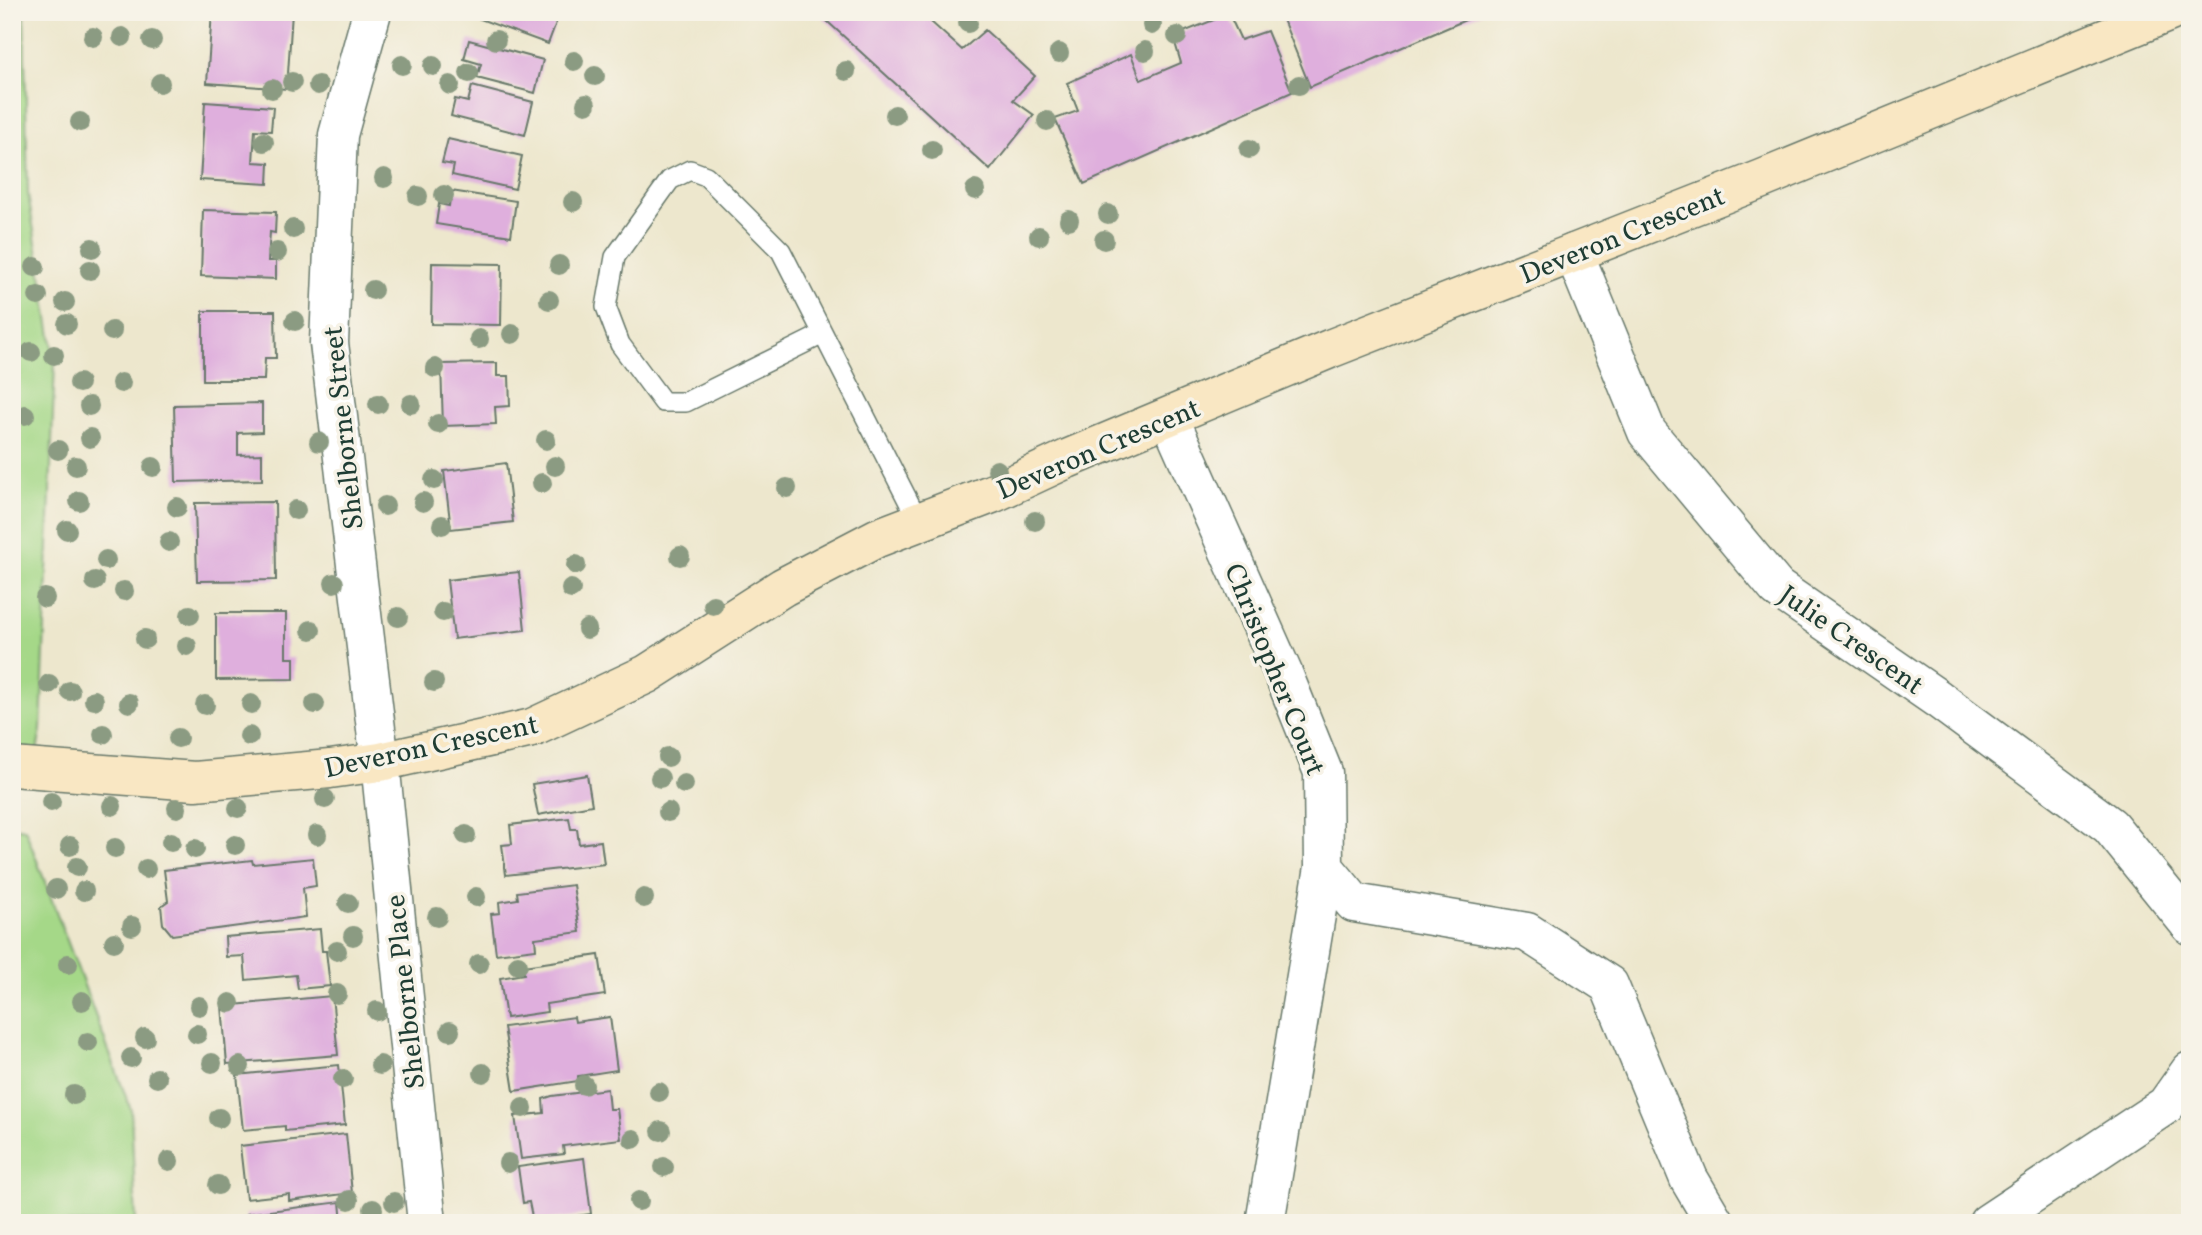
<svg xmlns="http://www.w3.org/2000/svg" width="2202" height="1235" font-family="Vollkorn,serif">
<style>
.green{fill:#a5d888;stroke:#628a5e;stroke-width:2}
.building{fill:#dfafdd}
.lines{fill:none;stroke-linecap:round;stroke-linejoin:round}
.lane-casing{stroke:#67786a;stroke-width:22}
.street-casing{stroke:#67786a;stroke-width:41}
.secondary-casing{stroke:#67786a;stroke-width:41}
.lane{stroke:#fff;stroke-width:19}
.street{stroke:#fff;stroke-width:38}
.secondary{stroke:#f9e7c3;stroke-width:38}
.tree{fill:#8b9b82}
.labels{text-anchor:middle;stroke-width:7;stroke-linejoin:round;paint-order:stroke}
.street-label{font-size:28px;fill:#1f3d34;stroke:#f7f3e8}
</style>
<rect width="100%" height="100%" fill="#f7f3e8"/>
<filter id="ink" filterUnits="userSpaceOnUse"><feTurbulence type="fractalNoise" baseFrequency=".0143" numOctaves="2"/><feDisplacementMap in="SourceGraphic" scale="14" xChannelSelector="R" yChannelSelector="G"/><feConvolveMatrix kernelMatrix="1 2 1 2 8 2 1 2 1" color-interpolation-filters="sRGB"/></filter>
<filter id="wash" filterUnits="userSpaceOnUse"><feTurbulence type="fractalNoise" baseFrequency=".00686" numOctaves="4" result="noise"/><feDisplacementMap in="SourceGraphic" scale="28" xChannelSelector="R" yChannelSelector="G"/><feGaussianBlur stdDeviation="1.57" result="paint"/><feColorMatrix in="noise" values="0 0 0 0 0 0 0 0 0 0 0 0 0 0 0 0 0 1.4 0 .05"/><feComposite in="paint" operator="in"/></filter>
<g filter="url(#wash)">
<rect width="100%" height="100%" fill="#ede7cd"/>
<path class="green" d="M12 12H24L28 194 55 361 41 730 37 751 12 746Z
M12 827 25 829 131 1110 136 1223H12Z"/>
<g id="blocks">
<path class="building" d="M212 12H292L287 89 207 83Z
M474 12H560L548 44 472 16Z
M817 12H940L931 22 962 50 985 30 1035 76 1013 100 1034 115 990 170Z
M1280 12H1484L1310 87Z
M1229 14 1241 40 1267 31 1292 92 1084 184 1055 119 1078 111 1067 83 1131 54 1141 80 1181 63 1173 36Z
M469 40 543 60 535 93 477 78 481 64 464 59Z
M472 86 533 102 525 135 451 116 455 99 468 102Z
M205 102 273 107 271 131 255 130 253 162 269 163 268 184 200 180Z
M448 139 522 156 515 189 452 175 454 165 442 163Z
M451 191 516 201 511 236 436 224 439 204 449 206Z
M203 210 276 212 275 233 270 232 268 261H276V279L201 276Z
M432 263 502 264 501 325 431 324Z
M203 311H275L276 358H265L264 380H203Z
M497 363V376H509L510 406 495 407 496 424 443 426 441 364Z
M262 403V432L238 433V455L262 454V480L176 482 174 405Z
M506 463 513 522 451 529 444 471Z
M275 502 276 580 197 581 195 503Z
M519 572 525 630 454 639 447 580Z
M216 613H286V658H294V679L216 680Z
M587 775 592 805 538 815 532 784Z
M569 818 571 829H577L579 844 601 841 604 864 506 875 502 845 512 844 510 825Z
M313 858 316 886 303 888 306 917 172 935 163 924 161 906 168 901 164 870 252 860 253 864Z
M573 885 580 932 535 938 536 949 496 954 491 914 500 913 499 902 518 899 517 892Z
M320 929 322 951H326L330 986 298 989 296 975 246 980 244 956 226 957 225 937Z
M599 955 605 995 546 1004 547 1012 506 1018 500 978 524 974 523 966Z
M332 996 338 1055 227 1064 222 1006Z
M574 1017 575 1022 610 1017 617 1070 578 1076V1081L514 1091 504 1027Z
M339 1065 345 1125 285 1131V1126L243 1130 237 1075Z
M607 1089 609 1109H617L621 1139 563 1146 564 1154 521 1159 515 1116 544 1113 543 1099 552 1096Z
M346 1134 352 1193 289 1201V1194L246 1199 240 1146Z
M584 1158 591 1214 533 1222 529 1202 523 1203 518 1167Z
M340 1202 342 1223H247L246 1214Z"/>
</g>
</g>
<g filter="url(#ink)">
<use href="#blocks" fill-opacity="0" stroke="#67786a" stroke-width="2"/>
<g class="lines">
<defs>
<path id="lane" d="M823 334 686 402H663L620 344 606 307 615 257 670 180 690 170 706 176 781 251 919 522"/>
<path id="street" d="M372 12 338 135 329 343 380 762 427 1223
M1574 253 1647 432 1777 588 1938 699 2110 826 2190 925
M1169 417 1283 673 1323 772 1324 867 1265 1223
M1324 867 1354 903 1527 932 1609 985 1689 1179 1715 1223
M1988 1223 2166 1105 2190 1071"/>
<path id="secondary" d="M12 767 195 781 330 769 380 762 532 728 647 674 783 587 877 538 994 493 1067 459 1332 348 1762 179 2170 12"/>
</defs>
<use href="#lane" class="lane-casing"/>
<use href="#street" class="street-casing"/>
<use href="#secondary" class="secondary-casing"/>
<use href="#lane" class="lane"/>
<use href="#street" class="street"/>
<use href="#secondary" class="secondary"/>
</g>
<g class="tree">
<circle cx="968" cy="23" r="10"/>
<circle cx="1152" cy="25" r="10"/>
<circle cx="1177" cy="36" r="10"/>
<circle cx="93" cy="37" r="10"/>
<circle cx="122" cy="37" r="10"/>
<circle cx="152" cy="40" r="10"/>
<circle cx="496" cy="40" r="10"/>
<circle cx="1145" cy="51" r="10"/>
<circle cx="1059" cy="53" r="10"/>
<circle cx="574" cy="61" r="10"/>
<circle cx="402" cy="65" r="10"/>
<circle cx="433" cy="66" r="10"/>
<circle cx="846" cy="71" r="10"/>
<circle cx="469" cy="73" r="10"/>
<circle cx="595" cy="76" r="10"/>
<circle cx="292" cy="82" r="10"/>
<circle cx="160" cy="83" r="10"/>
<circle cx="318" cy="85" r="10"/>
<circle cx="450" cy="85" r="10"/>
<circle cx="1299" cy="85" r="10"/>
<circle cx="272" cy="89" r="10"/>
<circle cx="586" cy="104" r="10"/>
<circle cx="895" cy="115" r="10"/>
<circle cx="1047" cy="121" r="10"/>
<circle cx="80" cy="122" r="10"/>
<circle cx="264" cy="142" r="10"/>
<circle cx="1249" cy="149" r="10"/>
<circle cx="932" cy="150" r="10"/>
<circle cx="384" cy="178" r="10"/>
<circle cx="975" cy="190" r="10"/>
<circle cx="444" cy="195" r="10"/>
<circle cx="418" cy="196" r="10"/>
<circle cx="573" cy="202" r="10"/>
<circle cx="1108" cy="214" r="10"/>
<circle cx="1069" cy="220" r="10"/>
<circle cx="293" cy="229" r="10"/>
<circle cx="1039" cy="236" r="10"/>
<circle cx="1104" cy="240" r="10"/>
<circle cx="92" cy="248" r="10"/>
<circle cx="277" cy="252" r="10"/>
<circle cx="559" cy="265" r="10"/>
<circle cx="35" cy="267" r="10"/>
<circle cx="90" cy="270" r="10"/>
<circle cx="373" cy="290" r="10"/>
<circle cx="38" cy="296" r="10"/>
<circle cx="549" cy="300" r="10"/>
<circle cx="65" cy="302" r="10"/>
<circle cx="295" cy="321" r="10"/>
<circle cx="67" cy="324" r="10"/>
<circle cx="112" cy="331" r="10"/>
<circle cx="512" cy="334" r="10"/>
<circle cx="479" cy="339" r="10"/>
<circle cx="31" cy="352" r="10"/>
<circle cx="54" cy="355" r="10"/>
<circle cx="435" cy="368" r="10"/>
<circle cx="79" cy="383" r="10"/>
<circle cx="121" cy="383" r="10"/>
<circle cx="378" cy="404" r="10"/>
<circle cx="411" cy="404" r="10"/>
<circle cx="89" cy="406" r="10"/>
<circle cx="25" cy="415" r="10"/>
<circle cx="438" cy="424" r="10"/>
<circle cx="90" cy="438" r="10"/>
<circle cx="546" cy="440" r="10"/>
<circle cx="319" cy="442" r="10"/>
<circle cx="58" cy="450" r="10"/>
<circle cx="76" cy="466" r="10"/>
<circle cx="555" cy="466" r="10"/>
<circle cx="153" cy="467" r="10"/>
<circle cx="997" cy="470" r="10"/>
<circle cx="434" cy="480" r="10"/>
<circle cx="542" cy="483" r="10"/>
<circle cx="787" cy="488" r="10"/>
<circle cx="79" cy="501" r="10"/>
<circle cx="423" cy="502" r="10"/>
<circle cx="385" cy="506" r="10"/>
<circle cx="177" cy="507" r="10"/>
<circle cx="296" cy="510" r="10"/>
<circle cx="1035" cy="521" r="10"/>
<circle cx="442" cy="525" r="10"/>
<circle cx="67" cy="530" r="10"/>
<circle cx="169" cy="542" r="10"/>
<circle cx="680" cy="556" r="10"/>
<circle cx="106" cy="560" r="10"/>
<circle cx="576" cy="565" r="10"/>
<circle cx="95" cy="581" r="10"/>
<circle cx="334" cy="583" r="10"/>
<circle cx="571" cy="589" r="10"/>
<circle cx="124" cy="591" r="10"/>
<circle cx="45" cy="598" r="10"/>
<circle cx="713" cy="605" r="10"/>
<circle cx="443" cy="612" r="10"/>
<circle cx="190" cy="615" r="10"/>
<circle cx="398" cy="617" r="10"/>
<circle cx="587" cy="629" r="10"/>
<circle cx="311" cy="630" r="10"/>
<circle cx="145" cy="639" r="10"/>
<circle cx="187" cy="646" r="10"/>
<circle cx="434" cy="682" r="10"/>
<circle cx="49" cy="684" r="10"/>
<circle cx="70" cy="691" r="10"/>
<circle cx="94" cy="700" r="10"/>
<circle cx="129" cy="703" r="10"/>
<circle cx="251" cy="704" r="10"/>
<circle cx="315" cy="704" r="10"/>
<circle cx="205" cy="705" r="10"/>
<circle cx="103" cy="734" r="10"/>
<circle cx="249" cy="736" r="10"/>
<circle cx="178" cy="738" r="10"/>
<circle cx="668" cy="757" r="10"/>
<circle cx="660" cy="778" r="10"/>
<circle cx="684" cy="784" r="10"/>
<circle cx="325" cy="799" r="10"/>
<circle cx="51" cy="802" r="10"/>
<circle cx="112" cy="806" r="10"/>
<circle cx="177" cy="808" r="10"/>
<circle cx="238" cy="808" r="10"/>
<circle cx="668" cy="812" r="10"/>
<circle cx="317" cy="835" r="10"/>
<circle cx="466" cy="835" r="10"/>
<circle cx="171" cy="842" r="10"/>
<circle cx="235" cy="845" r="10"/>
<circle cx="70" cy="846" r="10"/>
<circle cx="115" cy="848" r="10"/>
<circle cx="195" cy="849" r="10"/>
<circle cx="77" cy="867" r="10"/>
<circle cx="146" cy="869" r="10"/>
<circle cx="56" cy="889" r="10"/>
<circle cx="84" cy="891" r="10"/>
<circle cx="476" cy="897" r="10"/>
<circle cx="644" cy="898" r="10"/>
<circle cx="348" cy="903" r="10"/>
<circle cx="437" cy="917" r="10"/>
<circle cx="132" cy="926" r="10"/>
<circle cx="353" cy="936" r="10"/>
<circle cx="114" cy="942" r="10"/>
<circle cx="337" cy="951" r="10"/>
<circle cx="68" cy="964" r="10"/>
<circle cx="479" cy="964" r="10"/>
<circle cx="518" cy="965" r="10"/>
<circle cx="337" cy="994" r="10"/>
<circle cx="82" cy="1001" r="10"/>
<circle cx="230" cy="1003" r="10"/>
<circle cx="199" cy="1006" r="10"/>
<circle cx="377" cy="1011" r="10"/>
<circle cx="450" cy="1031" r="10"/>
<circle cx="197" cy="1034" r="10"/>
<circle cx="145" cy="1038" r="10"/>
<circle cx="88" cy="1042" r="10"/>
<circle cx="131" cy="1058" r="10"/>
<circle cx="212" cy="1063" r="10"/>
<circle cx="380" cy="1065" r="10"/>
<circle cx="240" cy="1066" r="10"/>
<circle cx="483" cy="1073" r="10"/>
<circle cx="157" cy="1078" r="10"/>
<circle cx="343" cy="1079" r="10"/>
<circle cx="584" cy="1085" r="10"/>
<circle cx="659" cy="1092" r="10"/>
<circle cx="74" cy="1095" r="10"/>
<circle cx="523" cy="1108" r="10"/>
<circle cx="219" cy="1118" r="10"/>
<circle cx="661" cy="1131" r="10"/>
<circle cx="633" cy="1139" r="10"/>
<circle cx="169" cy="1161" r="10"/>
<circle cx="508" cy="1163" r="10"/>
<circle cx="664" cy="1167" r="10"/>
<circle cx="218" cy="1185" r="10"/>
<circle cx="349" cy="1200" r="10"/>
<circle cx="639" cy="1201" r="10"/>
<circle cx="394" cy="1202" r="10"/>
<circle cx="373" cy="1209" r="10"/>
</g>
</g>
<g class="labels">
<g class="street-label">
<text transform="translate(1622 234) rotate(-22)" y="10">Deveron Crescent</text>
<text transform="translate(342 428) rotate(-96)" y="10">Shelborne Street</text>
<text transform="translate(1098 448) rotate(-23)" y="10">Deveron Crescent</text>
<text transform="translate(1852 639) rotate(35)" y="10">Julie Crescent</text>
<text transform="translate(1276 669) rotate(68)" y="10">Christopher Court</text>
<text transform="translate(431 745) rotate(-12)" y="10">Deveron Crescent</text>
<text transform="translate(404 992) rotate(-96)" y="10">Shelborne Place</text>
</g>
</g>
<rect width="2202" height="1235" fill="none" stroke="#f7f3e8" stroke-width="42"/>
</svg>
